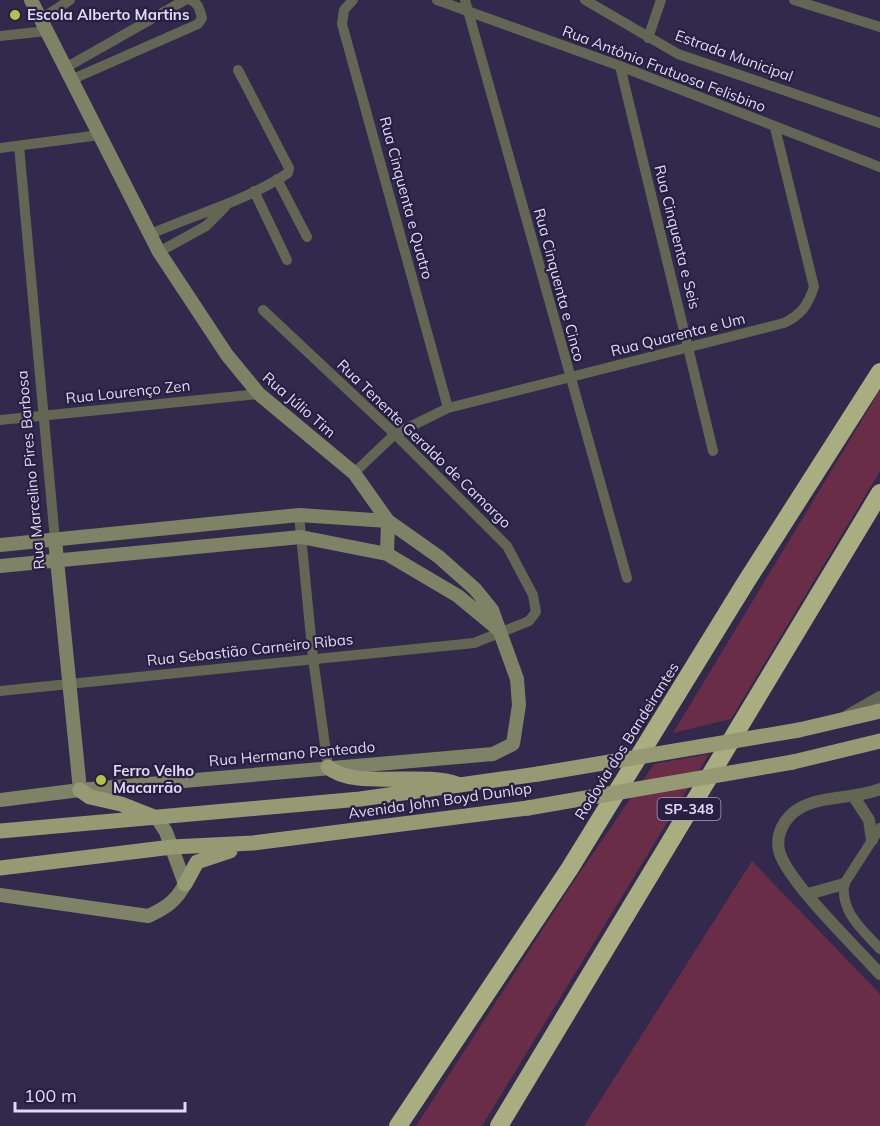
<svg xmlns="http://www.w3.org/2000/svg" width="880" height="1126" font-family="Mulish,sans-serif">
<style>
.green{fill:#692d48}
.lines{fill:none;stroke-linecap:round;stroke-linejoin:round}
.minor{stroke:#636653;stroke-width:10}
.tertiary{stroke:#636653;stroke-width:12}
.secondary{stroke:#7f8365;stroke-width:14}
.primary{stroke:#959a73;stroke-width:15}
.motorway{stroke:#a8ae80;stroke-width:18}
.primary-bridge{stroke:#959a73;stroke-width:15}
.poi-dot{fill:#b7c148;stroke:#281f42;stroke-width:2}
.labels{text-anchor:middle;stroke-width:4.5;stroke-linejoin:round;paint-order:stroke}
.shield{fill:#281f42;stroke:#a8a3bd;stroke-width:1.5}
.shield-label{font-size:14px;font-weight:bold;fill:#dfdbf2}
.poi-label{font-size:15px;font-weight:bold;fill:#dfdbf2;stroke:#281f42;text-anchor:start}
.street-label{font-size:15px;fill:#dfdbf2;stroke:#281f42}
</style>
<rect width="100%" height="100%" fill="#32294d"/>
<path class="green" d="M880 390V471L731 719 673 733Z
M709 754 482 1126H416L572 884 654 764Z
M752 861 880 994V1126H584Z"/>
<g class="lines">
<path class="minor" d="M353 0 344 10 342 24 448 408
M437 0 620 66 880 167
M465 0 627 578
M585 0 678 54 880 123
M794 0 880 27
M41 19 70 0
M0 36 47 31
M648 38 661 0
M620 66 713 451
M67 67 185 0
M73 79 198 24 202 18C200 10 198 2 190 0
M19 146 55 540
M0 148 100 135
M277 179 307 237
M254 191 287 260
M151 234C196 214 246 201 288 173L289 168 238 70
M159 252 206 226 225 207
M0 420 259 394
M354 473 395 434 448 408 784 323C801 315 808 305 814 287L775 128
M299 515 313 658 328 767
M0 691 474 643 529 621 536 612 533 595 507 546 395 434 263 310
M880 828 844 884C841 913 862 929 880 949"/>
<path class="tertiary" d="M847 716 880 697
M880 789C855 799 823 795 800 808 784 817 774 836 780 854 792 886 855 946 880 974
M854 797 869 820 872 840
M808 894 844 884"/>
<path class="secondary" d="M55 540 80 790
M0 545 299 515 388 521
M387 554 388 521
M0 566 301 537 387 554 458 596 499 630
M0 800 80 790 493 754 513 744 519 705 517 679 492 610 475 589 439 557 388 521 354 473 259 394 227 355 159 252 31 0
M0 895 148 916C166 908 176 901 185 884L166 832 157 818"/>
<path class="primary" d="M799 730 880 711
M793 762 880 741
M328 767C353 790 422 771 457 784
M80 790 90 797 121 804 154 817
M0 831 360 799 538 774
M0 868 172 847 253 843 528 808
M185 884 197 862 230 851"/>
<path class="motorway" d="M398 1126 570 868 746 582 880 372
M499 1126 880 493"/>
<path class="primary-bridge" d="M538 774 799 730
M528 808 793 762"/>
</g>
<g class="poi-dot">
<circle cx="15" cy="15" r="6"/>
<circle cx="101" cy="780" r="6"/>
</g>
<g class="labels">
<rect class="shield" x="657.5" y="798" width="63" height="22" rx="4.5"/>
<g class="shield-label">
<text x="689" y="814">SP-348</text>
</g>
<g class="poi-label">
<text x="27" y="20">Escola Alberto Martins</text>
<text x="113" y="776">Ferro Velho<tspan x="113" dy="17">Macarrão</tspan></text>
</g>
<g class="street-label">
<text transform="translate(734 56) rotate(20)" y="5">Estrada Municipal</text>
<text transform="translate(664 69) rotate(21)" y="5">Rua Antônio Frutuosa Felisbino</text>
<text transform="translate(406 198) rotate(75)" y="5">Rua Cinquenta e Quatro</text>
<text transform="translate(677 237) rotate(76)" y="5">Rua Cinquenta e Seis</text>
<text transform="translate(559 285) rotate(75)" y="5">Rua Cinquenta e Cinco</text>
<text transform="translate(678 335) rotate(-14)" y="5">Rua Quarenta e Um</text>
<text transform="translate(128 392) rotate(-6)" y="5">Rua Lourenço Zen</text>
<text transform="translate(299 405) rotate(41)" y="5">Rua Júlio Tim</text>
<text transform="translate(424 444) rotate(44)" y="5">Rua Tenente Geraldo de Camargo</text>
<text transform="translate(31 470) rotate(-95)" y="5">Rua Marcelino Pires Barbosa</text>
<text transform="translate(250 650) rotate(-6)" y="5">Rua Sebastião Carneiro Ribas</text>
<text transform="translate(627 741) rotate(-58)" y="5">Rodovia dos Bandeirantes</text>
<text transform="translate(292 754) rotate(-5)" y="5">Rua Hermano Penteado</text>
<text transform="translate(440 801) rotate(-8)" y="5">Avenida John Boyd Dunlop</text>
</g>
</g>
<path d="M15 1102v9h170v-9" fill="none" stroke="#dfdbf2" stroke-width="3"/>
<text x="24" y="1102" font-size="18" fill="#dfdbf2" stroke="#281f42" stroke-width="4.5" paint-order="stroke">100 m</text>
</svg>
